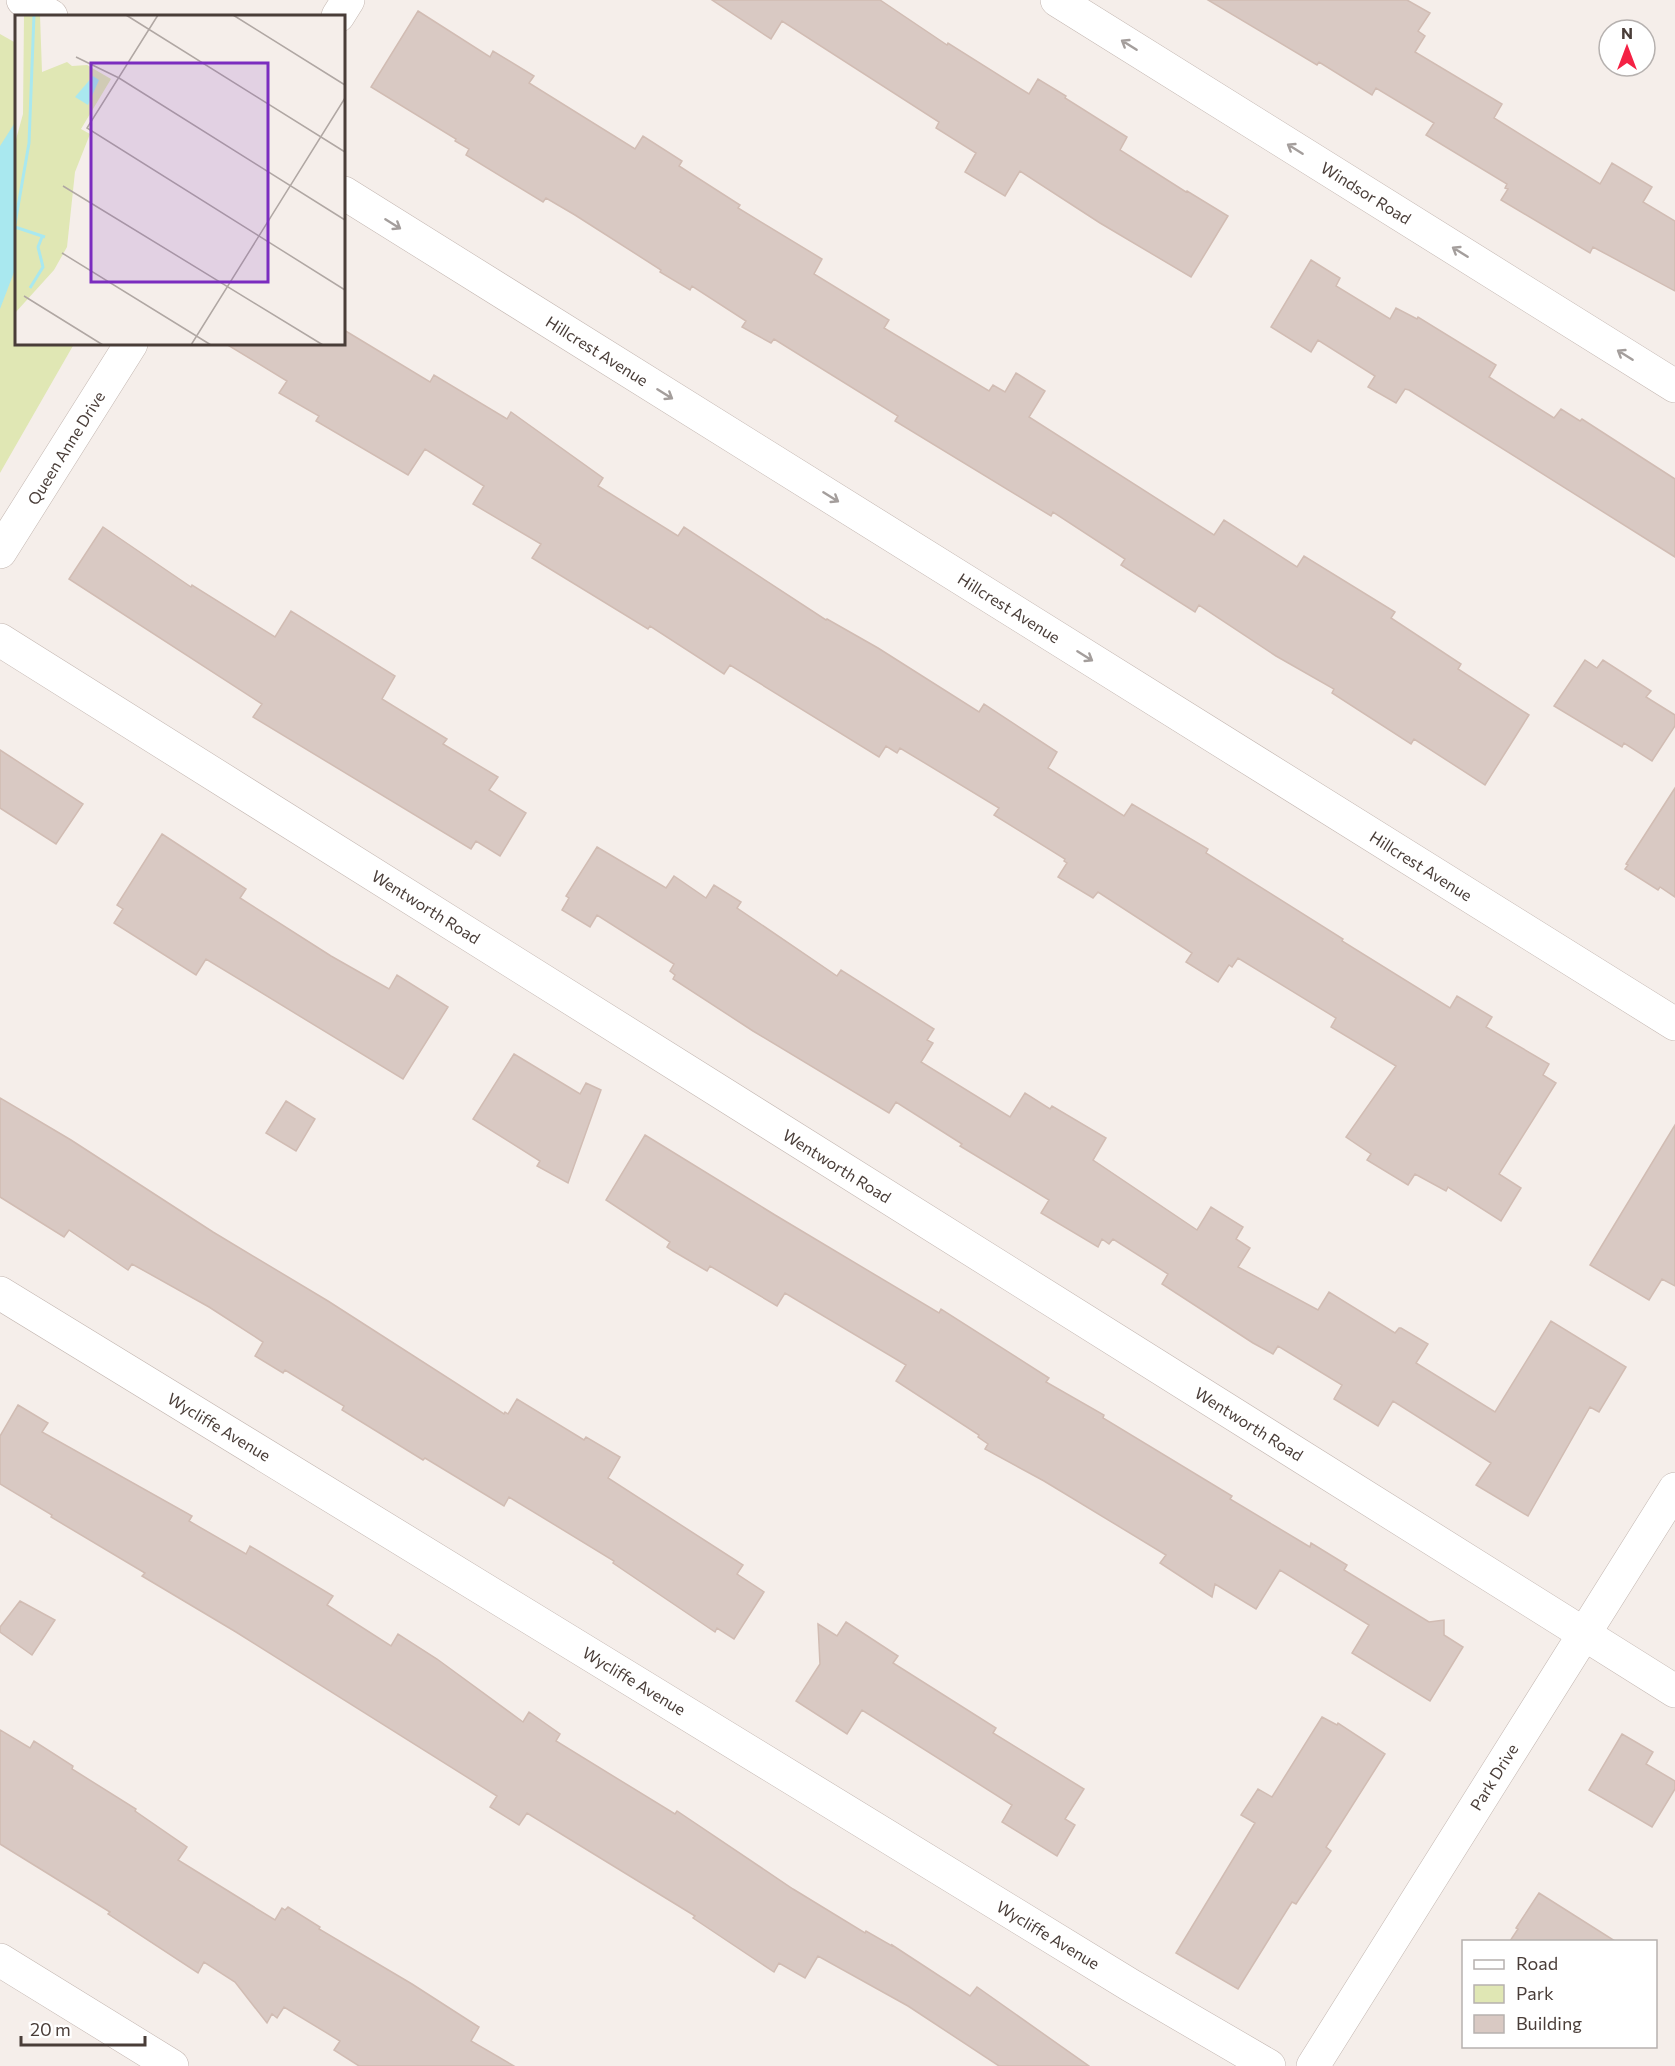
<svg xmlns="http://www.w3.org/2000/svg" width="1675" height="2066" font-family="Commissioner,sans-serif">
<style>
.green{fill:#e0e7b4}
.water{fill:#a9e8ef}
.building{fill:#d9c9c3;stroke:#d1bcb3;stroke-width:1.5}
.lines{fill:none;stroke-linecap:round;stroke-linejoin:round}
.minor-casing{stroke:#c3b6b0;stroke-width:34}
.minor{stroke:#fff;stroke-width:33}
.oneway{stroke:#a49e9c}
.labels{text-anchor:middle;stroke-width:5;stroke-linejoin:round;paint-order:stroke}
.street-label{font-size:16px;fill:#493d38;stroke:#fff}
.inset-river{fill:none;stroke:#a9e8ef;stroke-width:3}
.inset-road{fill:none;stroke:#b0a7a3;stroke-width:1.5}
.view{fill:#7b2cbf;fill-opacity:0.15;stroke:#7b2cbf;stroke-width:3}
.inset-edge{fill:none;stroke:#493d38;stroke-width:3}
</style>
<rect width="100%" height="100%" fill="#f5eeea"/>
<path class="green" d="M0 34 16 43V344H74L0 473Z"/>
<path class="water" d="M14 124 16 126V267L0 309V146Z"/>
<path class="building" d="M712 0H880L947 45 948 43 1029 94 1038 79 1066 96 1065 98 1127 137 1120 150 1186 192 1187 191 1228 216 1191 277 1100 223 1020 171 1005 196 965 172 976 153 936 128 939 122 782 21 771 39Z
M1208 0H1407L1430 13 1418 31 1425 36 1415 52 1502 104 1494 118 1600 184 1612 163 1652 187 1643 202 1675 221V291L1593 247 1590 253 1501 200 1508 189 1505 188 1507 184 1426 135 1434 123 1376 88 1372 95 1319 62 1317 65Z
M418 11 490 57 493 51 534 76 529 83 635 149 643 136 682 161 679 166 740 205 738 208 822 259 814 274 889 320 884 328 989 391 993 385 1005 392 1016 373 1045 391 1029 417 1214 535 1224 520 1297 567 1304 556 1395 612 1391 618 1461 664 1458 669 1529 715 1485 785 1414 739 1411 744 1332 693 1334 689 1276 656 1199 605 1195 612 1121 565 1125 559 1053 512 1051 516 895 421 898 416 774 339 771 343 742 327 746 321 692 286 690 290 660 272 661 270 575 215 546 198 543 202 466 155 469 149 455 141 456 139 371 87Z
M1311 260 1340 278 1336 286 1390 319 1396 308 1417 319 1418 317 1496 365 1489 377 1554 418 1561 409 1580 421 1582 419 1675 479V557L1409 390 1405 389 1396 403 1368 387 1375 376 1318 340 1311 352 1271 327Z
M344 330 430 382 434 375 507 419 511 412 603 478 598 486 678 536 684 527 826 620 827 619 878 648 979 712 984 704 1057 752 1048 768 1124 816 1132 804 1208 849 1206 853 1343 939 1342 941 1450 1008 1457 996 1492 1017 1486 1027 1549 1064 1543 1075 1556 1083 1499 1174 1521 1188 1501 1221 1448 1187 1446 1191 1415 1174 1408 1185 1367 1160 1371 1154 1346 1137 1396 1066 1331 1027 1336 1018 1238 958 1232 967 1229 965 1218 982 1186 962 1192 953 1098 892 1093 898 1058 877 1067 863 1064 861 1065 859 994 815 999 808 900 748 897 753 886 746 879 757 730 665 724 674 650 626 648 629 532 558 541 544 473 504 484 486 425 449 408 475 316 421 319 416 279 393 287 381 226 344H344Z
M103 527 191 587 192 585 275 637 291 611 395 676 382 699 447 739 443 744 498 777 489 790 526 813 500 856 476 841 471 849 253 717 262 704 69 579Z
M1585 660 1597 668 1603 660 1651 691 1646 697 1675 715V726L1652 761 1624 743 1622 747 1554 706Z
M0 750 83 804 56 844 0 808Z
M1675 788V897L1660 887 1658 890 1625 869 1628 865 1626 864Z
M162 834 246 889 240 898 331 956 389 989 397 975 448 1007 403 1079 206 959 196 975 114 923 123 909 117 905Z
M597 847 666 888 674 876 706 898 714 885 741 902 737 908 837 976 841 970 934 1029 927 1040 933 1043 921 1062 1010 1117 1025 1093 1050 1109 1052 1106 1106 1138 1093 1160 1197 1230 1211 1207 1243 1227 1236 1239 1250 1248 1238 1267 1318 1310 1329 1292 1395 1333 1399 1328H1401L1428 1344 1416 1363 1495 1412 1551 1321 1626 1367 1599 1412 1590 1407 1528 1516 1476 1485 1491 1463 1393 1401 1378 1426 1334 1399 1342 1385 1278 1346 1273 1354 1253 1343 1162 1284 1168 1274 1113 1239 1109 1244 1102 1239 1098 1247 1041 1213 1049 1200 960 1146 962 1144 896 1102 889 1113 753 1031 673 979 675 975 670 971 674 964 597 915 590 927 562 910 569 898 566 896Z
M514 1054 580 1094 586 1083 601 1090 568 1183 537 1166 540 1161 473 1119Z
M0 1098 71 1140 213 1232 328 1301 504 1414 505 1412 508 1414 517 1399 584 1440 586 1437 620 1457 608 1478 743 1565 737 1574 764 1592 734 1639 717 1628 715 1632 613 1563 614 1561 509 1497 504 1506 425 1458 423 1460 342 1410 344 1406 285 1370 283 1373 255 1356 263 1342 209 1307 132 1264 128 1270 69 1230 64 1237 0 1197Z
M286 1101 315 1119 296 1151 266 1133Z
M1675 1125V1286L1662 1279 1649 1300 1590 1265Z
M645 1135 775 1215 939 1313 941 1309 1049 1378 1046 1382 1104 1415 1103 1418 1232 1496 1230 1499 1310 1547 1311 1543 1347 1565 1344 1570 1429 1622 1444 1620V1635L1463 1647 1430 1701 1352 1653 1369 1625 1280 1570 1256 1609 1215 1584 1212 1597 1160 1563 1166 1555 1044 1481 985 1449 988 1444 978 1437 979 1435 896 1381 906 1365 785 1293 777 1306 710 1266 707 1271 673 1251 667 1247 670 1242 606 1200Z
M18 1405 48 1423 42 1432 192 1516 189 1521 246 1554 250 1546 333 1596 327 1605 391 1646 398 1634 437 1659 523 1722 529 1712 560 1734 556 1741 675 1814 677 1811 793 1889 865 1933 866 1931 892 1946V1945L970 1996 977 1987 1089 2066H999L908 2006 818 1956 805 1978 779 1963 774 1972 693 1918 695 1916 527 1813 519 1825 490 1807 497 1796 236 1632 142 1576 145 1573 51 1517 52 1515 0 1484V1436Z
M20 1601 55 1620 32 1655 0 1632V1627Z
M846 1622 898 1656 893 1663 996 1728 993 1733 1084 1789 1065 1819 1075 1825 1057 1856 1002 1822 1012 1805 862 1710 847 1734 796 1701 820 1664 818 1624 837 1636Z
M1322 1717 1337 1725 1338 1723 1385 1754 1326 1847 1331 1851 1296 1904 1292 1902 1238 1989 1176 1953 1255 1823 1241 1815 1258 1789 1272 1797Z
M0 1730 30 1748 34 1741 73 1766 72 1769 136 1809 135 1811 187 1847 178 1860 275 1920 282 1908 285 1910 288 1907 320 1927 319 1929 412 1984 479 2027 471 2041 514 2066H359L334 2050 340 2041 284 2007 277 2018 272 2014 267 2023 235 1982 204 1962 198 1973 108 1914 110 1912 0 1844Z
M1622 1734 1653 1752 1646 1764 1675 1781V1789L1652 1827 1589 1790Z
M1539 1893 1615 1941H1510L1518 1929 1516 1928Z"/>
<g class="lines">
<defs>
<path id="minor" d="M23 0 51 16
M1057 0 1675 386
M338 16 348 0
M344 193 1675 1024
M0 552 131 344
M0 640 1675 1691
M0 1293 1130 1985 1269 2066
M0 1960 172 2066
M1313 2066 1675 1489"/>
</defs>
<use href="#minor" class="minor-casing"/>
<use href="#minor" class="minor"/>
</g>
<defs><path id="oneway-shaft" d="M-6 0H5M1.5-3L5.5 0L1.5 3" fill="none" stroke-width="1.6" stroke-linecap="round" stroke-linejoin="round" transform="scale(1.5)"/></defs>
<g class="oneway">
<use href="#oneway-shaft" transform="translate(1129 45) rotate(-148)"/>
<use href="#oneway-shaft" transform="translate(1295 149) rotate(-148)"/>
<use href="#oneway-shaft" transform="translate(393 224) rotate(32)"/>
<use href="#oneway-shaft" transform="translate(1460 252) rotate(-148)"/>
<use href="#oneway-shaft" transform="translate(1625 355) rotate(-148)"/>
<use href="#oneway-shaft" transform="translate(665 394) rotate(32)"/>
<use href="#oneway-shaft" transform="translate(831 497) rotate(32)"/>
<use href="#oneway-shaft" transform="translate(1085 656) rotate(32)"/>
</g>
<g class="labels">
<g class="street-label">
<text transform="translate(1366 193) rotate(32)" y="6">Windsor Road</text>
<text transform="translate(597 351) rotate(32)" y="6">Hillcrest Avenue</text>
<text transform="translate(66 448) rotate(-58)" y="6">Queen Anne Drive</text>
<text transform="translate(1009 608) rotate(32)" y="6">Hillcrest Avenue</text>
<text transform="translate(1421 866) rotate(32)" y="6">Hillcrest Avenue</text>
<text transform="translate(426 907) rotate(32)" y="6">Wentworth Road</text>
<text transform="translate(837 1166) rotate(32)" y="6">Wentworth Road</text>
<text transform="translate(1249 1424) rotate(32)" y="6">Wentworth Road</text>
<text transform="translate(219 1427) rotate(31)" y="6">Wycliffe Avenue</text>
<text transform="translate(634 1681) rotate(31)" y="6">Wycliffe Avenue</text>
<text transform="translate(1494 1777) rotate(-58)" y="6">Park Drive</text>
<text transform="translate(1048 1935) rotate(31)" y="6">Wycliffe Avenue</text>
</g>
</g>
<g transform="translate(15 15)">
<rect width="330" height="330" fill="#f5eeea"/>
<path d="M9 0H25L27 57 52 47 57 51 72 50 96 64 66 114 75 119 60 157 52 232 39 255 0 298V128L8 99Z" fill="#e0e7b4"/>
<path d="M78 61 84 65 73 90 60 82Z" fill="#a9e8ef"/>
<path class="inset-river" d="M0 209 14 128 19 0M0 212 30 222M15 273 28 252 23 232 27 222"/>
<path class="inset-road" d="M111 0 330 137M143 0 72 113 330 275M218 0 330 70M61 42 104 63 330 205M48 171 308 330M47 238 196 330M9 281 88 330M176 330 330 83"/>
<path class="view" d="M76 48H253V267H76Z"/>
<rect width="330" height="330" class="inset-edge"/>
</g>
<rect x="1462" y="1940" width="195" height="108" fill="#ffffff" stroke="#b6b1af" stroke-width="1.5"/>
<rect x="1474" y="1960" width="30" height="9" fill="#ffffff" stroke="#b6b1af" stroke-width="1.5"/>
<text x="1516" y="1970" font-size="18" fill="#493d38">Road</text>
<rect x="1474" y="1985" width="30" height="18" fill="#e0e7b4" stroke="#b6b1af" stroke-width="1.5"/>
<text x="1516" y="2000" font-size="18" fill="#493d38">Park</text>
<rect x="1474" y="2015" width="30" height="18" fill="#d9c9c3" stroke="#b6b1af" stroke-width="1.5"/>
<text x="1516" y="2030" font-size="18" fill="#493d38">Building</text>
<g transform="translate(1627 48)"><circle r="28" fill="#ffffff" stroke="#b6b1af" stroke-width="1.5"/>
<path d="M0-4.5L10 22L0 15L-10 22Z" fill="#f42144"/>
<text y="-9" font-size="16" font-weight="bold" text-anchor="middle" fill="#493d38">N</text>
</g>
<path d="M21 2036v9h124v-9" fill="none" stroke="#493d38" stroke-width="3"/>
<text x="30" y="2036" font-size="18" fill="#493d38" stroke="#ffffff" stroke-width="4.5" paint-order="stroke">20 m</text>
</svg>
